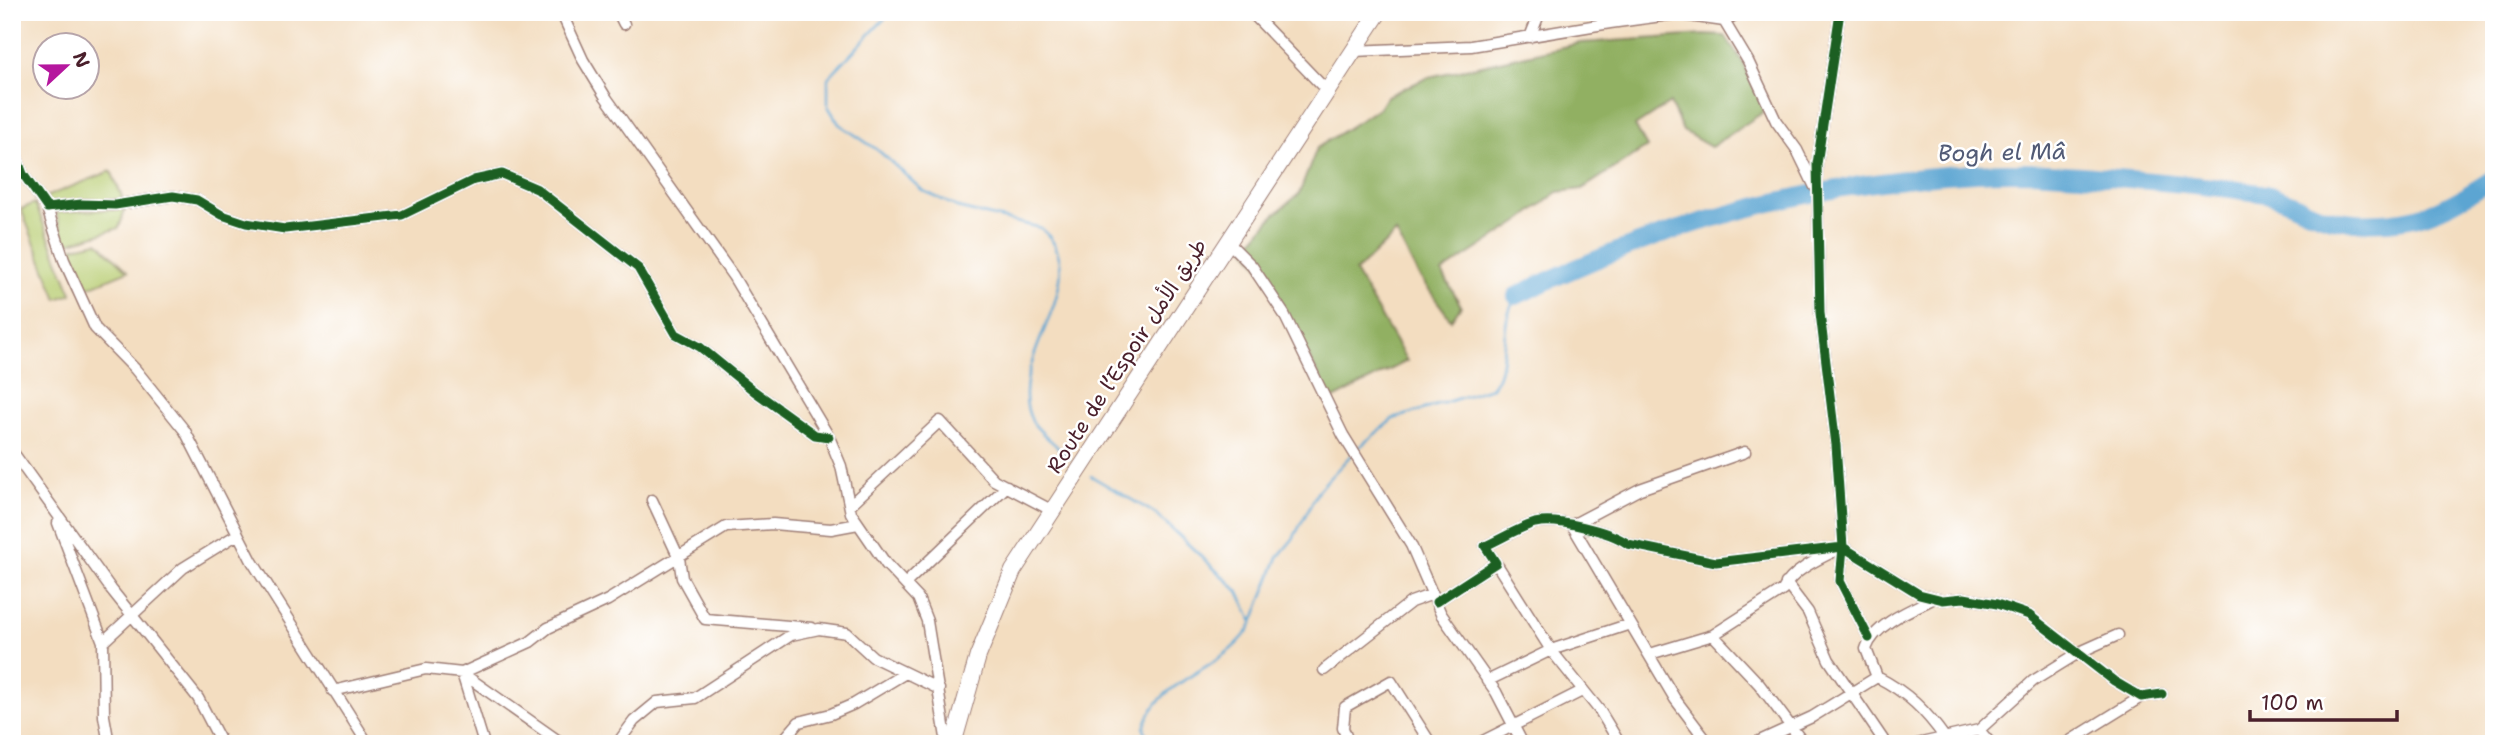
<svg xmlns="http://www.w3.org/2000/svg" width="2506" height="756" font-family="'Shantell Sans','Playpen Sans Arabic',sans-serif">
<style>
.green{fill:#b7cc70;stroke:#80764e;stroke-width:2}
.forest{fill:#91b062;stroke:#6e6846;stroke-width:2}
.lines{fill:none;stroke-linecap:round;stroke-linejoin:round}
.stream{stroke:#5ba5d2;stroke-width:2.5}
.river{stroke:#5ba5d2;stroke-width:18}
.minor-casing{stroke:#9e7e76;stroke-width:13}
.highway-casing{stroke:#9e7e76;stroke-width:18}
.minor{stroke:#fff;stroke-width:10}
.highway{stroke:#fff;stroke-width:16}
.cycleway-casing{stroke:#fff;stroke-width:13}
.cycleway{stroke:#1b5e20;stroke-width:9}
.labels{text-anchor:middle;stroke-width:5;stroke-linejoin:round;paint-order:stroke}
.street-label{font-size:21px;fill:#4a1f2b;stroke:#fff}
.water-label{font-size:23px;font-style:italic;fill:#525b76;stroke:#fff}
</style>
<rect width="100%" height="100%" fill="#fff"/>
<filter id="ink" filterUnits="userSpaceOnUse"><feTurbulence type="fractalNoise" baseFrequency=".0143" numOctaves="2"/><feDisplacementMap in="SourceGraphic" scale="14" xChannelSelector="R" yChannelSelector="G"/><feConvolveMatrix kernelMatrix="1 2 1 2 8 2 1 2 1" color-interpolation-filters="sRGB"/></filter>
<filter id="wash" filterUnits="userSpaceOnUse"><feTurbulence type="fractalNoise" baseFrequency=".00686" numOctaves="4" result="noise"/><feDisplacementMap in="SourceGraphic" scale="28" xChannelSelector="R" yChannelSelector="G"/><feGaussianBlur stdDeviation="1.57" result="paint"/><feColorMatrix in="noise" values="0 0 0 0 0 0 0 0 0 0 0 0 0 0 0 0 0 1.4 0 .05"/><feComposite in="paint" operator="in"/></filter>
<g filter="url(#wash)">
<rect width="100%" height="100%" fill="#f3ddc0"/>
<path class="green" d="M111 171 123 199 49 204 45 197Z
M35 203 72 294 57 299 21 209Z
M125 209 119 228 65 244 56 212Z
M98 242 128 271 82 290 64 249Z"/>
<path class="forest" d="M1704 35 1725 36 1744 64 1765 111 1711 147 1683 131 1670 103 1635 126 1647 147 1582 189 1558 192 1520 221 1442 272 1461 306 1451 320 1417 273 1396 233 1355 272 1407 361 1332 400 1265 274 1246 248 1274 215 1299 194 1317 148 1379 108 1387 96 1429 77 1580 43Z"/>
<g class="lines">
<path class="stream" d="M891 12 828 78V106L839 124 879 151 922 190 961 209 1041 228C1101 281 1001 361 1032 421 1039 433 1060 447 1070 459
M1357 449 1393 419 1491 388C1511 367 1497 327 1516 296
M1091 476 1156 514 1238 591 1253 622C1230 670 1158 675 1144 728L1150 744
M1253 622 1278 557 1293 539 1319 489 1352 454"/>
<path class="river" d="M1516 296C1658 225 1817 181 1976 173 2031 170 2085 175 2140 180 2181 184 2224 187 2265 194 2284 197 2302 209 2319 215 2343 224 2379 224 2403 220 2437 215 2466 196 2494 178"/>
</g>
</g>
<g filter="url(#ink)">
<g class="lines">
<defs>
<path id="minor" d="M561 12 583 60 605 96 733 276 829 437 841 466 851 513 886 564 918 598 927 621 947 744
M618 12 624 24
M1251 12 1327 91
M1840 12 1817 164 1820 313 1836 445 1843 547 1840 581 1869 638
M1724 21 1740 12
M1610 23 1676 14 1724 21 1748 61 1776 121 1797 150 1815 187
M1530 37 1540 12
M1353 51 1471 46 1610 23 1632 12
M12 144 23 174 47 208 81 204 115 205 173 196 197 200 222 215 246 223 285 229 402 215 474 180 502 174 537 189 638 268 676 334 700 347 754 391 815 435 829 437
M47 208 64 260 95 328 135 369 185 431 252 561 368 744
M1227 241 1252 266 1284 314 1343 435 1411 545 1441 614 1496 692 1523 744
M12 451 111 589 198 698 222 744
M652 500 679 558 682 578 705 619 812 628
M850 505 940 421 994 480 1051 510
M58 523 103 642
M1496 563 1551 650 1600 711 1620 744
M906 583 1007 486
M1786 583 1808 612 1829 660 1886 744
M1935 598C1912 609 1874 624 1866 649L1877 677C1907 692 1926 711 1945 738
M1436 602 1496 563 1485 546C1501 539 1518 528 1535 523 1557 518 1610 531 1628 544L1716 562 1843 547 1919 594 1943 600 1964 598 1997 604 2029 615 2114 681 2141 697 2162 694
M1713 635 1759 684 1804 744
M1650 654 1713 635 1783 590C1791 571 1820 558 1837 550
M1324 670 1411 602 1433 594
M1487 681 1551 650 1630 624
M333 691 426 669 462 673 563 744
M1979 730 1991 744
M109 744 104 716 103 642 183 568 238 534
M484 744 462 673 530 642 548 628 608 600 726 527 773 524 831 529 858 524
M617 744 634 721 657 702 695 698 791 635 819 629 847 633 873 657 939 689
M780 744 799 722 831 714 854 704 904 674
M1349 744 1343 728 1345 707 1391 681 1431 744
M1477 744 1582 691
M1709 744 1675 699 1572 525 1640 489 1745 452
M1753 744 1812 717 1877 677
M1917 744 1979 730 2033 681 2080 652 2118 635
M2065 744 2141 697"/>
<path id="highway" d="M953 744 978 656 1013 571 1379 12"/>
</defs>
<use href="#minor" class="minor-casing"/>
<use href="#highway" class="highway-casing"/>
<use href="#minor" class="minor"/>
<use href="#highway" class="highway"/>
<defs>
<path id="cycleway" d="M1840 12 1817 164 1820 313 1836 445 1843 547 1840 581 1869 638
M12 144 23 174 47 208 81 204 115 205 173 196 197 200 222 215 246 223 285 229 402 215 474 180 502 174 537 189 638 268 676 334 700 347 754 391 815 435 829 437
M1436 602 1496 563 1485 546C1501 539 1518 528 1535 523 1557 518 1610 531 1628 544L1716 562 1843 547 1919 594 1943 600 1964 598 1997 604 2029 615 2114 681 2141 697 2162 694"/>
</defs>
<use href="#cycleway" class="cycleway-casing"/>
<use href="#cycleway" class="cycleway"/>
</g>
</g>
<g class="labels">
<g class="street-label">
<text transform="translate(1127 356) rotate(-57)" y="7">Route de l’Espoir طريق الأمل</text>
</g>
<g class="water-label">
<text transform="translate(2002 152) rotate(-1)" y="8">Bogh el Mâ</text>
</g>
</g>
<rect width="2506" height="756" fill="none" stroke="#fff" stroke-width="42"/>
<g transform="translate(66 66) rotate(68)"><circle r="33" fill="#ffffff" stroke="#b7a5aa" stroke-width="2"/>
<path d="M0-5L12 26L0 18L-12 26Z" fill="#b5179e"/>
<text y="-10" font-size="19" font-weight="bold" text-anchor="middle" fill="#4a1f2b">N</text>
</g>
<path d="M2250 710v10h147v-10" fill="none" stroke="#4a1f2b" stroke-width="3.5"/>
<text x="2261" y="710" font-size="21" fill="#4a1f2b" stroke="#ffffff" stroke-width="5" paint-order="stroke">100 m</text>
</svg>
